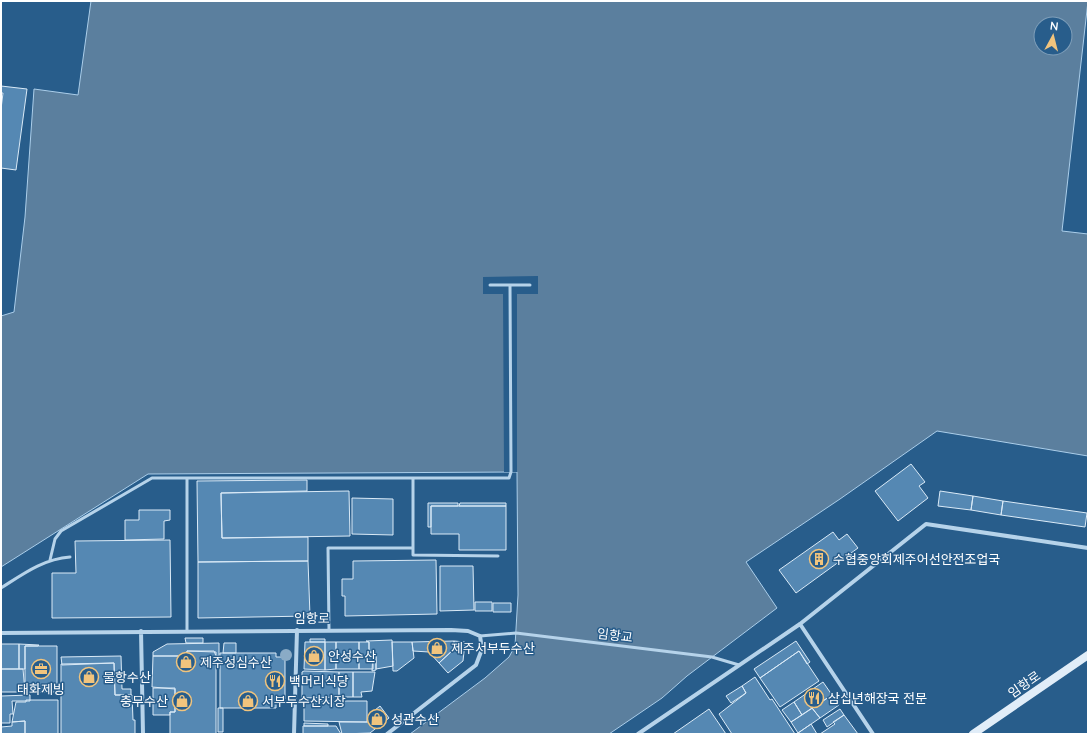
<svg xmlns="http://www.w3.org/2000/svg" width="1089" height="735" font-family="Lato,'Noto Sans KR',sans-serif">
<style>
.water{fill:#5b7f9e;stroke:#abceea;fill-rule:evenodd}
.pier{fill:#285d8b}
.building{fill:#5588b3;stroke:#daeaf7}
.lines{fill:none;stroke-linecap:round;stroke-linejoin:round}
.lane{stroke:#b6d3ea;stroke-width:3}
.street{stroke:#b6d3ea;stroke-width:4}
.secondary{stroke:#e1edf8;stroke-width:8}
.tree{fill:#8aabc6}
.labels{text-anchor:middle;stroke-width:3;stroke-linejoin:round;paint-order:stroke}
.poi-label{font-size:13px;fill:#fff;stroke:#285d8b;text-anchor:start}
.street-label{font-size:13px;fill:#fff;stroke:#285d8b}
</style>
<rect width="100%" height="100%" fill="#285d8b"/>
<path class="water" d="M91 1H1088L1062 231 1088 234V456L937 431 840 499 746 562 777 608 687 676 662 698 609 734H410L485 678 509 657 515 646 518 595 517 472 148 474 1 567V316L14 312 25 217 34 89 78 95ZM1041 24H1065V48H1041Z"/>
<path class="pier" d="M538 276V294H517V472H504L503 294H483V277Z"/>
<path class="building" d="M1 86 27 89 16 170 1 168V109L3 93H1Z
M911 464 925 482 919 486 928 498 898 521 875 491Z
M307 480V491L221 493 222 538 308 537V561L198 562 197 481Z
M349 491 350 536 222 538 221 493Z
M940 491 973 496 971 510 938 506Z
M973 496 1003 501 1001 515 971 510Z
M352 498 393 499V535L352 534Z
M1003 501 1087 513 1085 527 1001 515Z
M428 503H458V506H431V527H428Z
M460 503H506V506H459Z
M431 506H506V550H459V534H431Z
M139 510H170V520L164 521V539L125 540V520H139Z
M833 532 839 540 847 534 858 548 796 593 779 570Z
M170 540 171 617 52 618V573H76L75 541Z
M436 560 437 614 345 616V596H342V579H353V561Z
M308 561 310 616 198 618V562Z
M440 566H473L474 610 440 611Z
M475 602H492V611H475Z
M493 603H511V612H493Z
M185 638H203V643H186Z
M310 639H325V642H310Z
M392 640 393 666 376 669V653L369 652V642L366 641Z
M454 641V649L439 663 429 652 413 651 412 642Z
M454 641 465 642 463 661 448 673 439 663 454 649Z
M796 641 810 662 807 664 799 651 760 678 754 669Z
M305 642H325V670L304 669Z
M325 642H336V669L325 670Z
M336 642H359V669H336Z
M359 642H369V652H373V669H359Z
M392 642H412L414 658 397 671H393Z
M219 643V656H216L214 651H187L186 656H153V652L167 644Z
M224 643H236V653H223Z
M1 644H19V669H1Z
M19 644 39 645 38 646H25V669H19Z
M25 646H57V692H25Z
M187 651 216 652V734H170V712H175V689L152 687 153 656H186Z
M799 651 819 681 780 707 760 678Z
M220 653H276V657H285V699H276V708H220Z
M373 653H376V670L372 671Z
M121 656 122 689H131V695H115L114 663 62 665 61 657Z
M114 663 115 695H132L133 720H135V734H61V664Z
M1 669H23L25 692H1Z
M304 671 339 672V697L302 698V672Z
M339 672H353V697H339Z
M353 672H375L372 691 361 692 362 697H353Z
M755 677 770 700 772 699 795 734H732L719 714 746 693 742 686Z
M823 682 832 695 802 715 794 702Z
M742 686 746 693 731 703 726 696Z
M153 688H175V712H170V715H153Z
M30 695V701H12L13 714H10V723H1V696Z
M832 695 839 705 820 718 812 708Z
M26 700H58V734H25V721L12 722 16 702H26Z
M304 701H367V722L304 721Z
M794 702 802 715 791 722 782 710Z
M380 706 389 718 370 733 342 734 339 722H369V715Z
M218 708H223V732H218Z
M812 708 820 718 798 733 791 722Z
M709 709 726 734H673Z
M840 709 844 715 827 727 823 720Z
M844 715 858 734H820L835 724 833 722Z
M25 721V734H1V727L12 726V722Z
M304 723 328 724V726H304Z
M811 724 817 734H796L798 733Z
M303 726H336L341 734H303Z"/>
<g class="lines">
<path class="lane" d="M490 285H530
M413 548V555L498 556
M50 560 55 539 61 531 152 478H509L511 472 510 285
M1 588C23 574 43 559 70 557
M329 630 328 548H413V478
M187 631V478
M480 636 516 633 712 657 739 665"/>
<path class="street" d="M800 624 873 734
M141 631 143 734
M1 633 451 630 468 631 480 636 482 649 476 665 387 734
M294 734 297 630
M638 734 800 624 926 524 1088 548"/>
<path class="secondary" d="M973 734 1088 655"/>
</g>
<circle class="tree" cx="286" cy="655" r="6"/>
<defs>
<symbol id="building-ring" viewBox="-11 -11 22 22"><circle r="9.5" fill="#285d8b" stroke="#f1c47d" stroke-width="1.5"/><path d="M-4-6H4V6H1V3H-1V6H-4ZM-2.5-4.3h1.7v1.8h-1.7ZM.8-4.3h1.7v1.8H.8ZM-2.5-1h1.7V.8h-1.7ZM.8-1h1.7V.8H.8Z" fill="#f1c47d"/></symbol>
<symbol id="shop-ring" viewBox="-11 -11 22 22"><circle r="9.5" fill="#285d8b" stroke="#f1c47d" stroke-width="1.5"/><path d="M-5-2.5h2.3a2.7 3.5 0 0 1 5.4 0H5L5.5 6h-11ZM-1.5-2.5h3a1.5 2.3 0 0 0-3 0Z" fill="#f1c47d"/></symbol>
<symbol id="office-ring" viewBox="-11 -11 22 22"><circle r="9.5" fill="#285d8b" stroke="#f1c47d" stroke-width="1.5"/><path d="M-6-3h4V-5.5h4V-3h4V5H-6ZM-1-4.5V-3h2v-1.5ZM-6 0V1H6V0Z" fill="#f1c47d"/></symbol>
<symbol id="restaurant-ring" viewBox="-11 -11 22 22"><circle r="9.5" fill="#285d8b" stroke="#f1c47d" stroke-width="1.5"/><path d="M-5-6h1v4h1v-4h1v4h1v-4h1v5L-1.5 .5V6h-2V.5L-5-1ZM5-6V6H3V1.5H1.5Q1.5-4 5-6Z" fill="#f1c47d"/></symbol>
</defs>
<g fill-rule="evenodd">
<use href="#building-ring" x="808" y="548" width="22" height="22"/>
<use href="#shop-ring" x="426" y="637" width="22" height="22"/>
<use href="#shop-ring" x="303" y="645" width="22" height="22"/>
<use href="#shop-ring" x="175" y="651" width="22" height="22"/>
<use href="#office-ring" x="30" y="658" width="22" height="22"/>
<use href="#shop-ring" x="78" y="666" width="22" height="22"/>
<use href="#restaurant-ring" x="264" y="670" width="22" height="22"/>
<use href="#restaurant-ring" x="803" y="687" width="22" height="22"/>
<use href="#shop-ring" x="171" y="690" width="22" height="22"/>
<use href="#shop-ring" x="237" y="690" width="22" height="22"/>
<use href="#shop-ring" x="366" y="708" width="22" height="22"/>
</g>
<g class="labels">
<g class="poi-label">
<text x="833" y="564">수협중앙회제주어선안전조업국</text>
<text x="451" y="653">제주서부두수산</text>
<text x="328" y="661">안성수산</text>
<text x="200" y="667">제주성심수산</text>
<text x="103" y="682">물항수산</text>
<text x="289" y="686">백머리식당</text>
<text x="41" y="694" text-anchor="middle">태화제빙</text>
<text x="828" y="703">삼십년해장국 전문</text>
<text x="168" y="706" text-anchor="end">충무수산</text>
<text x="262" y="706">서부두수산시장</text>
<text x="391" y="724">성관수산</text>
</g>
<g class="street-label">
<text x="312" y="623">임항로</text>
<text transform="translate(615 635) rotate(7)" y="5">임항교</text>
<text transform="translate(1024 684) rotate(-35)" y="5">임항로</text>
</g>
</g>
<rect width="1089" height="735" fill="none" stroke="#ffffff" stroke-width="4"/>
<g transform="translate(1053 36) rotate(7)"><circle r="19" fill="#285d8b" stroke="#7e9eb9"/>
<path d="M0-3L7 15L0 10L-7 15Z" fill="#f1c47d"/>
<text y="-6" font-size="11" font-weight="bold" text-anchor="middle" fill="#ffffff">N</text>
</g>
</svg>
